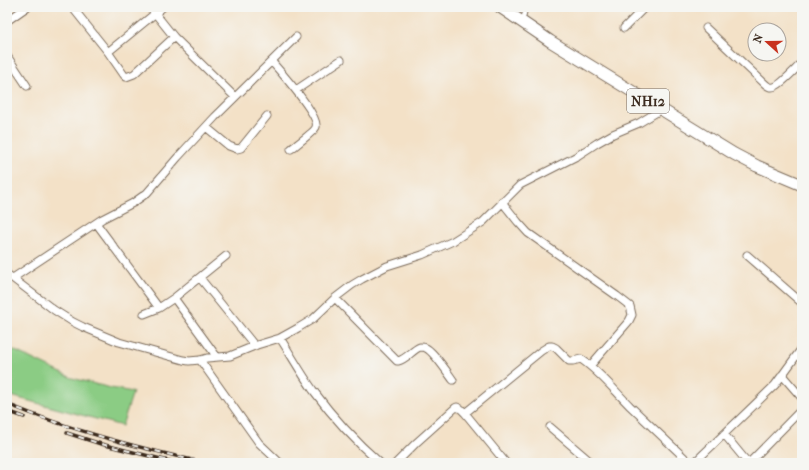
<svg xmlns="http://www.w3.org/2000/svg" width="809" height="470" font-family="'IM FELL French Canon',serif">
<style>
.green{fill:#8bcc84;stroke:#637b51}
.lines{fill:none;stroke-linecap:round;stroke-linejoin:round}
.lane-casing{stroke:#7b6a59;stroke-width:5.5}
.street-casing{stroke:#7b6a59;stroke-width:9}
.primary-casing{stroke:#7b6a59;stroke-width:13}
.lane{stroke:#fff;stroke-width:3.5}
.street{stroke:#fff;stroke-width:7}
.primary{stroke:#fff;stroke-width:11}
.rail-casing{stroke:#3b2a1e;stroke-width:3.5}
.rail{stroke:#f6f6f2;stroke-width:2;stroke-dasharray:6;stroke-linecap:butt}
.labels{text-anchor:middle;stroke-width:4;stroke-linejoin:round;paint-order:stroke}
.shield{fill:#f6f6f2;stroke:#73675e;stroke-width:1}
.shield-label{font-size:14px;font-weight:bold;fill:#3b2a1e}
</style>
<rect width="100%" height="100%" fill="#f6f6f2"/>
<filter id="ink" filterUnits="userSpaceOnUse"><feTurbulence type="fractalNoise" baseFrequency=".025" numOctaves="2"/><feDisplacementMap in="SourceGraphic" scale="8" xChannelSelector="R" yChannelSelector="G"/><feConvolveMatrix kernelMatrix="1 2 1 2 8 2 1 2 1" color-interpolation-filters="sRGB"/></filter>
<filter id="wash" filterUnits="userSpaceOnUse"><feTurbulence type="fractalNoise" baseFrequency=".012" numOctaves="4" result="noise"/><feDisplacementMap in="SourceGraphic" scale="16" xChannelSelector="R" yChannelSelector="G"/><feGaussianBlur stdDeviation="0.9" result="paint"/><feColorMatrix in="noise" values="0 0 0 0 0 0 0 0 0 0 0 0 0 0 0 0 0 1.4 0 .05"/><feComposite in="paint" operator="in"/></filter>
<g filter="url(#wash)">
<rect width="100%" height="100%" fill="#f3e1c7"/>
<path class="green" d="M7 347 72 378 111 388 133 392 122 426 7 395Z"/>
</g>
<g filter="url(#ink)">
<g class="lines">
<defs>
<path id="lane" d="M523 19 526 7"/>
<path id="street" d="M72 7 108 52 163 7
M7 21 27 7
M624 28 645 7
M706 28 763 82C765 84 768 87 771 87 778 89 796 68 802 63
M174 37 235 97
M108 52 124 75 126 77 134 74 174 37 150 7
M7 56 27 86
M272 62C280 71 320 116 316 127 315 131 296 145 291 149
M296 90 341 60
M206 127 229 146 237 149 241 148 267 116
M502 202 518 222 528 233 617 296 630 306 632 315 629 321 590 366
M96 223 159 308
M747 255 802 303
M7 274 54 310 73 322 83 327 119 342 183 360 189 361 200 360 207 358 230 356 257 345 280 338 298 328 313 319 335 298 352 285 362 279 387 266 422 255 453 241 483 222 520 185 577 156 597 143 613 134 639 123 662 109
M13 278 102 219 133 203 147 193 178 157 215 117 296 37
M200 278 255 346
M174 298 217 357
M335 298 397 361H398C407 359 412 350 420 347 421 347 424 347 426 348 433 351 448 373 453 380
M144 314 159 308 174 298 226 256
M280 338C291 355 301 373 313 390 333 417 355 441 380 463
M200 360 259 443 280 463
M782 375 802 398
M465 413 506 463
M550 427 592 463
M724 434 748 463
M396 463 416 443 455 408 457 407 461 409 465 413 541 351 549 346H552L556 348 569 361H573L581 359C600 372 614 390 630 406 650 425 670 444 690 463
M694 463 775 385 802 348
M749 463 802 409"/>
<path id="primary" d="M500 7 550 41 734 154 757 166 802 185"/>
</defs>
<use href="#lane" class="lane-casing"/>
<use href="#street" class="street-casing"/>
<use href="#primary" class="primary-casing"/>
<use href="#lane" class="lane"/>
<use href="#street" class="street"/>
<use href="#primary" class="primary"/>
<defs>
<path id="rail" d="M7 404C72 431 137 447 205 463
M7 411 24 417
M67 433 101 444 177 463"/>
</defs>
<use href="#rail" class="rail-casing"/>
<use href="#rail" class="rail"/>
</g>
</g>
<g class="labels">
<rect class="shield" x="627" y="89" width="42" height="24" rx="3"/>
<g class="shield-label">
<text x="648" y="106">NH12</text>
</g>
</g>
<rect width="809" height="470" fill="none" stroke="#f6f6f2" stroke-width="24"/>
<g transform="translate(767 42) rotate(291)"><circle r="19" fill="#f6f6f2" stroke="#aba49d"/>
<path d="M0-3L7 15L0 10L-7 15Z" fill="#c8321e"/>
<text y="-6" font-size="11" font-weight="bold" text-anchor="middle" fill="#3b2a1e">N</text>
</g>
</svg>
